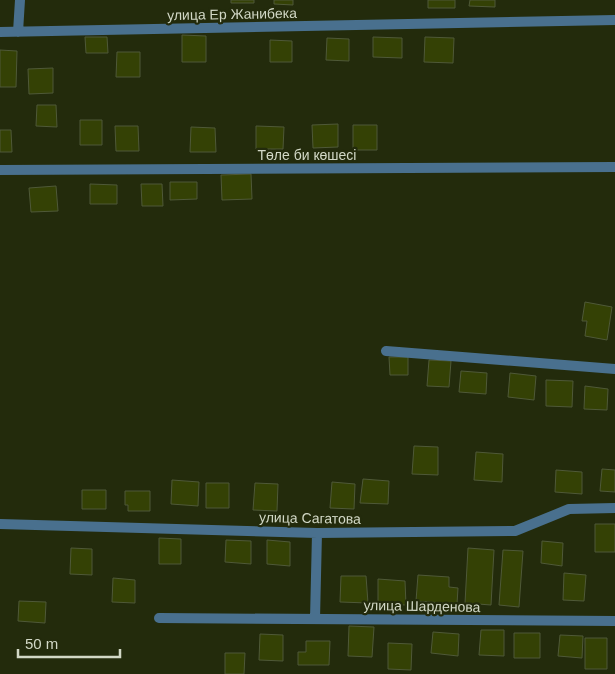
<svg xmlns="http://www.w3.org/2000/svg" width="615" height="674" font-family="Helvetica,sans-serif">
<style>
.building{fill:#344105;stroke:#4f5938}
.lines{fill:none;stroke-linecap:round;stroke-linejoin:round}
.street{stroke:#49708e;stroke-width:10}
.labels{text-anchor:middle;stroke-width:4.5;stroke-linejoin:round;paint-order:stroke}
.street-label{font-size:14px;fill:#d2d8c6;stroke:#232b0c}
</style>
<rect width="100%" height="100%" fill="#232b0c"/>
<path class="building" d="M231 0H254V3H231Z
M274 0H293V5L274 4Z
M428 0H455V8H428Z
M470 0H495V7L469 6Z
M182 35 206 36V62H182Z
M85 37H107L108 53H86Z
M373 37 402 38V58L373 57Z
M425 37 454 38 453 63 424 62Z
M327 38 349 39V61L326 60Z
M270 40 292 41V62H270Z
M0 50 17 51 16 87H0Z
M117 52H140V77H116Z
M53 68V93L29 94 28 69Z
M37 105H56L57 127 36 126Z
M80 120H102V145H80Z
M338 124V147L313 148 312 125Z
M353 125H377V150H353Z
M115 126H138L139 151H116Z
M256 126 284 127 283 149H256Z
M191 127 215 128 216 152H190Z
M0 130H11L12 152H0Z
M251 174 252 199 222 200 221 175Z
M170 182H197V199L170 200Z
M90 184 117 185V204H90Z
M141 184H162L163 206H142Z
M56 186 58 211 31 212 29 188Z
M585 302 612 307 607 340 585 336 587 321H582Z
M389 357H408V375H390Z
M429 360 451 361 449 387 427 386Z
M461 371 487 373 486 394 459 392Z
M510 373 536 376 534 400 508 397Z
M546 380 573 381 572 407 546 406Z
M585 386 608 389 607 410 584 409Z
M414 446 438 447V475L412 474Z
M476 452 503 454 502 482 474 480Z
M602 469 615 470V492L600 491Z
M556 470 582 472V494L555 492Z
M363 479 389 481 388 504 360 503Z
M172 480 199 482 198 506 171 504Z
M332 482 355 484 354 509 330 508Z
M206 483H229V508H206Z
M255 483 278 484 277 511 253 510Z
M82 490H106V509H82Z
M125 491H150V511H128V505H125Z
M595 524H615V552H595Z
M159 538 181 539V564H159Z
M226 540 251 541V564L225 562Z
M267 540 290 542V566L267 564Z
M542 541 563 543 562 566 541 563Z
M71 548 92 549V575L70 574Z
M468 548 494 550 491 605 465 603Z
M503 550 523 551 519 607 499 605Z
M564 573 586 575 584 601 563 600Z
M418 575 449 577V587L458 588 457 604 416 601Z
M341 576H366L368 603 340 602Z
M113 578 135 580V603L112 602Z
M378 579 405 581 406 605 378 604Z
M19 601 46 602 45 623 18 621Z
M349 626 374 627 372 657 348 656Z
M481 630H504V656L479 655Z
M433 632 459 634 458 656 431 653Z
M514 633H540V658H514Z
M260 634 283 635V661L259 660Z
M560 635 583 636 582 658 558 656Z
M585 638H607V669H585Z
M306 641H330L329 665H298V652H306Z
M388 643 412 644 411 670 388 669Z
M225 653H245L244 674H225Z"/>
<g class="lines">
<path class="street" d="M0 32 615 20
M18 32 20 0
M0 170 615 167
M386 351 615 369
M0 524 317 533 515 531 569 509 615 508
M159 618 615 621
M315 619 317 533"/>
</g>
<g class="labels">
<g class="street-label">
<text transform="translate(232 14) rotate(-1)" y="5">улица Ер Жанибека</text>
<text x="307" y="160">Төле би көшесі</text>
<text transform="translate(310 518) rotate(1)" y="5">улица Сагатова</text>
<text transform="translate(422 606) rotate(1)" y="5">улица Шарденова</text>
</g>
</g>
<path d="M18 649v8h102v-8" fill="none" stroke="#d2d8c6" stroke-width="2.5"/>
<text x="25" y="649" font-size="15" fill="#d2d8c6" stroke="#232b0c" stroke-width="4" paint-order="stroke">50 m</text>
</svg>
